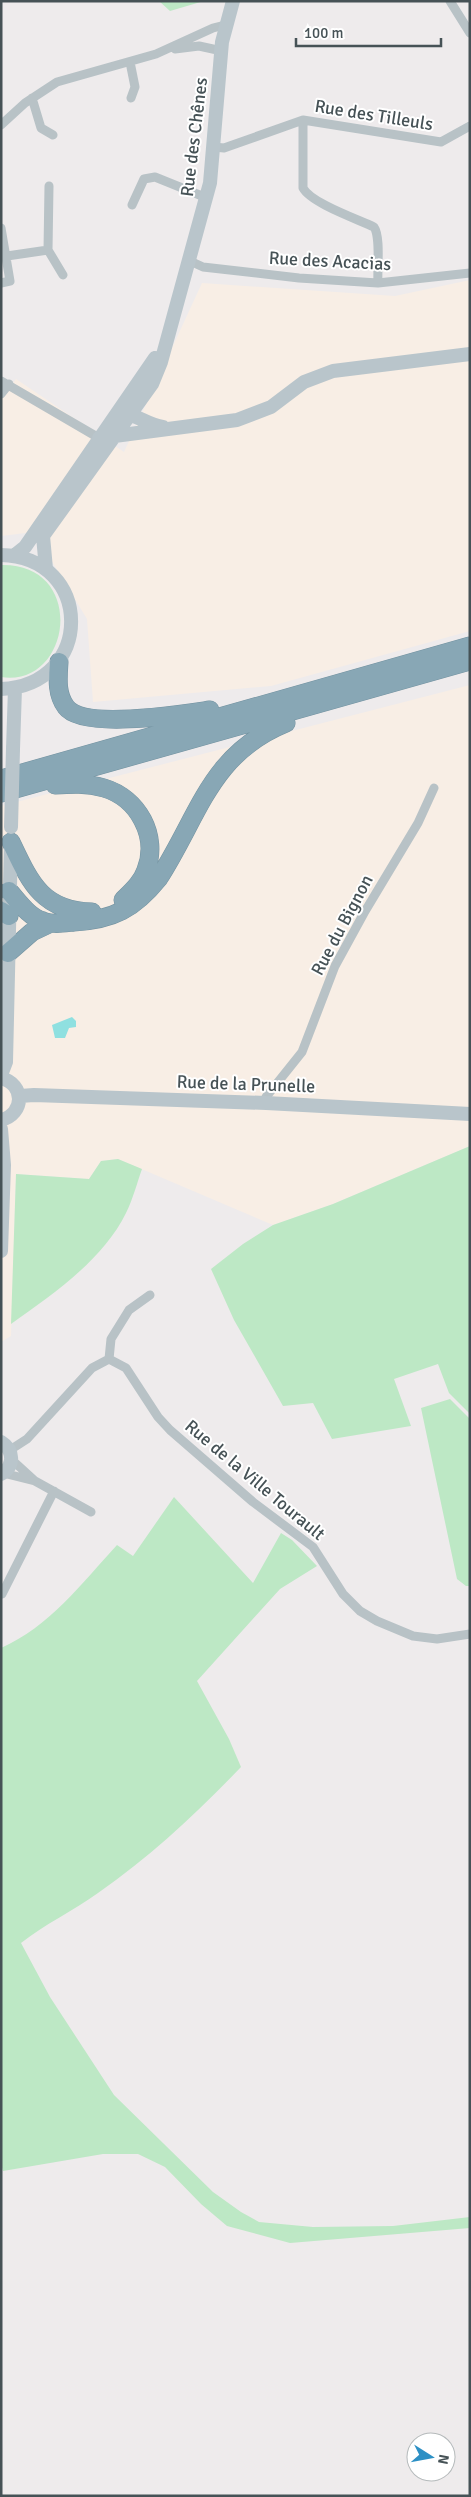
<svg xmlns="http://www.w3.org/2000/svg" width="471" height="2497" font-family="Signika,sans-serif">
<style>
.commercial{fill:#f8eee5}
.green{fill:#bde8c5}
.water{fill:#8fe0e0}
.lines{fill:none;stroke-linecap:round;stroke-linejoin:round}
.highway-casing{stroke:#7392a0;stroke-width:19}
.street{stroke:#b8c2c6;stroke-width:9}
.secondary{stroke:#b9c5cb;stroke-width:14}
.highway{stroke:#88a7b5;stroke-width:18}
.secondary-bridge{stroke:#b9c5cb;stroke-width:14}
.labels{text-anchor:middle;stroke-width:4;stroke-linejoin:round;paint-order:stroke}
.street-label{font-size:18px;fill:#465256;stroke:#fff}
</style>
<rect width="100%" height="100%" fill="#eeebec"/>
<path class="commercial" d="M470 280V631L271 686 93 702 87 619 34 532 1 536V398L16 379 124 452 202 283 395 296Z
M470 685V1146L333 1204 273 1225 118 1159 101 1161 89 1179 16 1174 11 1336 1 1342V806Z"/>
<path class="green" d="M159 1H204L170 11Z
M1 565C88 563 72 688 1 677Z
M470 1146V1414L449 1393 438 1364 394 1379 411 1426 332 1439 313 1403 283 1406 234 1320 211 1269 243 1244 273 1225 333 1204Z
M118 1159 142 1169C137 1183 133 1199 126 1213 103 1260 53 1294 11 1324L16 1174 89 1179 101 1161Z
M450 1399 470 1419V1586H466L457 1579 421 1408Z
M174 1497 253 1583 281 1533 292 1540 317 1566 280 1589 197 1681 229 1739 241 1767C197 1813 151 1856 98 1893 73 1911 45 1924 21 1943L50 1997 114 2095 213 2192 241 2212 259 2222 313 2227 393 2226 470 2217V2228L290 2243 227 2226 201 2204 165 2167 138 2154H103L3 2171 1 2164V1648C49 1627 82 1583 117 1545L133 1556Z"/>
<path class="water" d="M72 1017 76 1021V1027L69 1028 65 1038H55L52 1025Z"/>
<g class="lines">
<defs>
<path id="highway" d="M59 662C58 677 56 694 66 707 83 730 182 714 210 710
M1 779 470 646
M55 785C71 784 87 783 104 788 138 798 159 836 146 870 142 882 132 891 123 900
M1 793 470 661
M11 842C30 882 42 911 92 912
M9 891C19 902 29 917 43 921 53 925 64 923 74 922 113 920 134 909 159 878 200 814 210 754 286 723
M1 911 9 916
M8 953 32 932 51 923"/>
</defs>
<use href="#highway" class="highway-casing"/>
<path class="street" d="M450 1 470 33
M175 49 199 46 222 51
M130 62 135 87 131 98
M32 98 41 128 53 135
M303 120V188C311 203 357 219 374 227 381 237 377 269 378 283
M1 125 25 103 57 82 156 54 213 28 225 25
M214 147 224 148 303 120 441 142 470 126
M132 205 144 179 155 177 207 198
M1 228 10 281 1 283
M48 250 49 186
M7 256 48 250 63 275
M190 261 203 267 299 278 378 283 470 273
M1 381 99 438
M1 394 9 384
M266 1103V1097L302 1052 335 966 364 913 418 823 434 788
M109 1359 111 1339 129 1310 150 1295
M10 1450 27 1439 92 1368 109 1359 126 1368 158 1417 170 1430 253 1502 313 1547 343 1594 360 1611 377 1621 413 1636 437 1639 470 1634
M3 1473 35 1481 12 1460
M35 1481 91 1512
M2 1594 54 1491"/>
<path class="secondary" d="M123 414C137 414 147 425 163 427
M99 438 237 420 271 407 304 382 333 371 470 354
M1 555C94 557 95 685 1 689
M15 555 25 547 155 358
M46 569 43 536 152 384 161 362 210 183 222 42 233 1
M13 749 15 688
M1 1075 6 1062 11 842
M1 1078C25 1084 25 1114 1 1120
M20 1096 34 1095 266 1103 470 1114
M1 1129 4 1165 1 1251
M1 1442C14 1450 15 1466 1 1474"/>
<use href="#highway" class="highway"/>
<path class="secondary-bridge" d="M11 827 13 749"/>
</g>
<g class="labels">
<g class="street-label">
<text transform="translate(374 115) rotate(9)" y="6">Rue des Tilleuls</text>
<text transform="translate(194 137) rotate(-83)" y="6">Rue des Chênes</text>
<text transform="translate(330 261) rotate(3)" y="6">Rue des Acacias</text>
<text transform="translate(342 925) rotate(-62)" y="6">Rue du Bignon</text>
<text transform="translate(246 1084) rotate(2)" y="6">Rue de la Prunelle</text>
<text transform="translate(255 1480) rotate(40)" y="6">Rue de la Ville Tourault</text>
</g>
</g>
<rect width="471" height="2497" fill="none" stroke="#465256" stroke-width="5"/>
<g transform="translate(431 2457) rotate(101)"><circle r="24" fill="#ffffff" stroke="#b5babb"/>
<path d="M0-4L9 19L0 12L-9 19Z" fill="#2d90c5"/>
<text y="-8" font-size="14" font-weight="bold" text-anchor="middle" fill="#465256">N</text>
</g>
<path d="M296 38v8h145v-8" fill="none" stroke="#465256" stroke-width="2.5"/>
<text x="304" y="38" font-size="15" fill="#465256" stroke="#ffffff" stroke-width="4" paint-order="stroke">100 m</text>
</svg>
